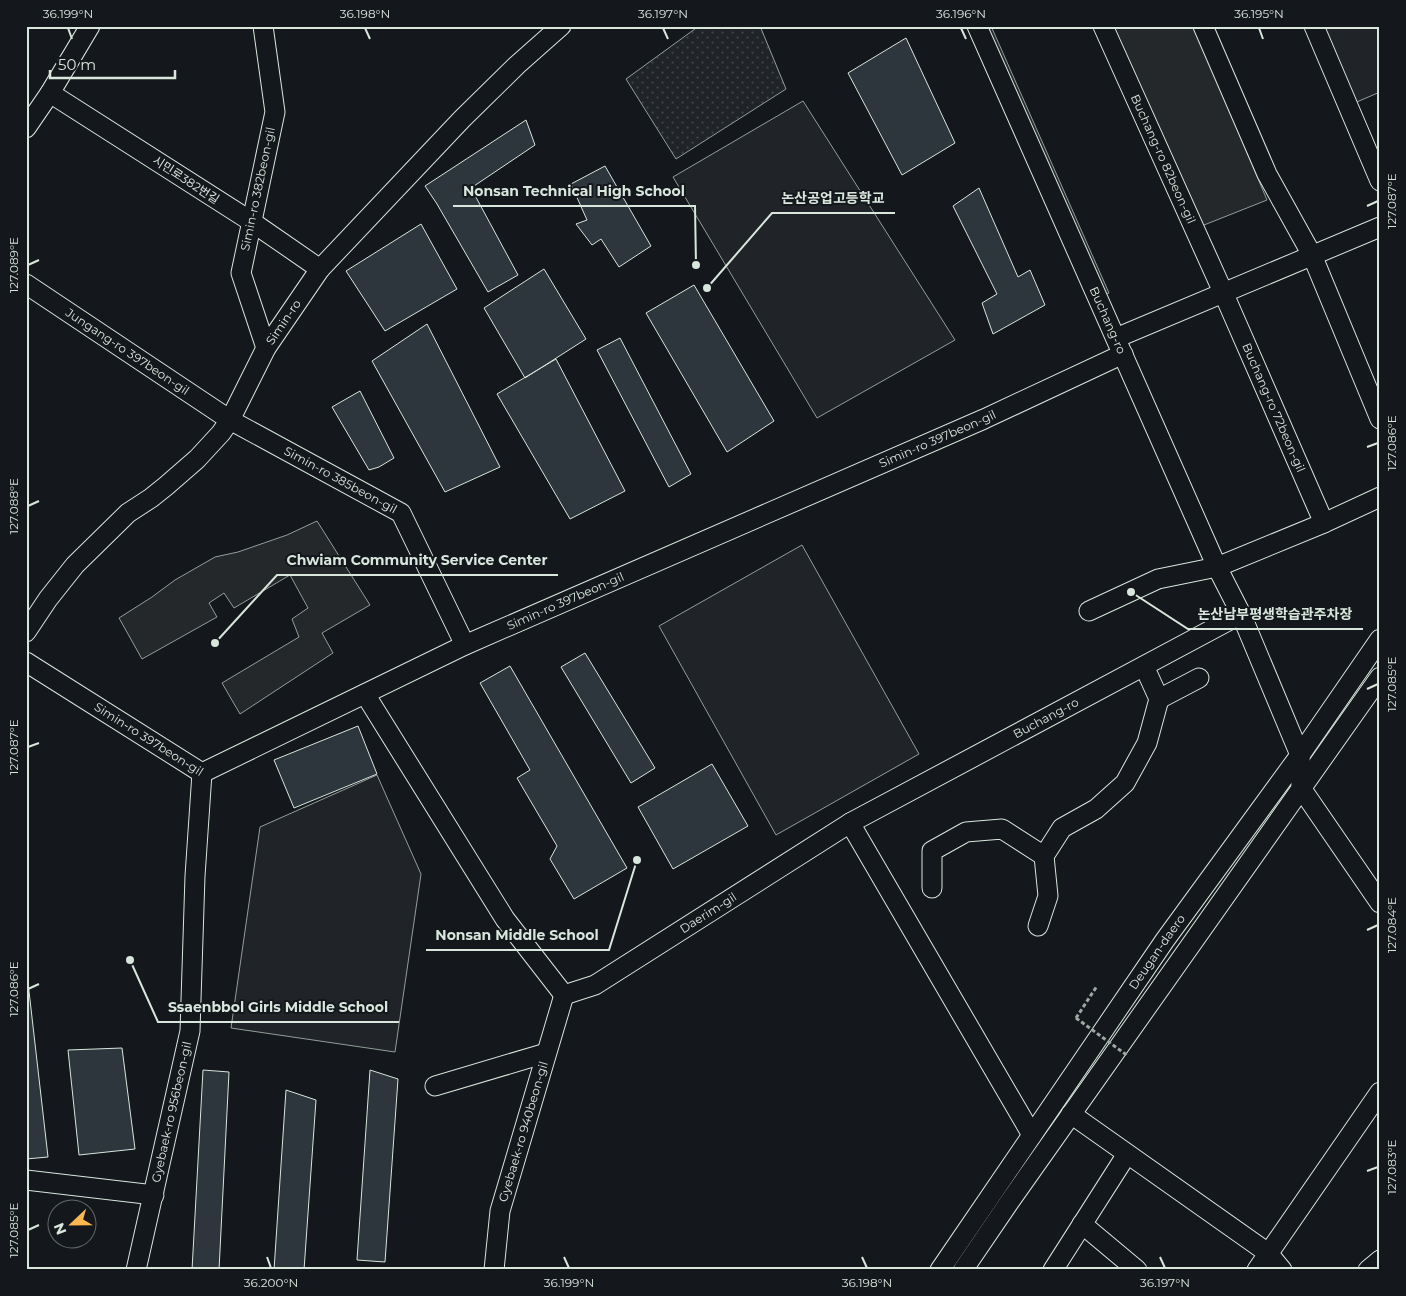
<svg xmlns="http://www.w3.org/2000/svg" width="1406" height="1296" font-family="Montserrat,'Noto Sans KR',sans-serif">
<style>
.grass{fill:url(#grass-dots);stroke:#939e99}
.park{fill:#202428;stroke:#939e99}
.parking{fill:#24282b;stroke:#939e99}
.building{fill:#2c363c;stroke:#d8e6dc}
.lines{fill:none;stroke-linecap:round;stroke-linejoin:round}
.minor-casing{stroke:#d8e6dc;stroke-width:21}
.path{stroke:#9da8a2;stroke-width:3;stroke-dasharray:4 2.5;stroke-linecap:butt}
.minor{stroke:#14181c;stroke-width:19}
.path-bridge{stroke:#9da8a2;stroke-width:3;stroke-dasharray:4 2.5;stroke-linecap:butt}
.ticks{fill:none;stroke:#d8e6dc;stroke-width:2}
.labels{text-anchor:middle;stroke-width:4;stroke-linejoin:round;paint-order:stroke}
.street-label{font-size:12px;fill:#d8e6dc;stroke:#14181c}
.leader{fill:none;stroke:#d8e6dc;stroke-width:2}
.callout-dot{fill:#d8e6dc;stroke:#14181c;stroke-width:2}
.callout-label{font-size:14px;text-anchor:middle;font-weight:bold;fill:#d8e6dc;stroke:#14181c;stroke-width:4;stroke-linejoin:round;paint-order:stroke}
.neatline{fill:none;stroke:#d8e6dc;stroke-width:2}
.ticks-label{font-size:12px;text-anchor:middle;fill:#d8e6dc}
</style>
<defs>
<pattern id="grass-dots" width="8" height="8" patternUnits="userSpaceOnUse" patternTransform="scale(1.25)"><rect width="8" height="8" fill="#202428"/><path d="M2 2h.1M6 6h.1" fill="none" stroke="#404447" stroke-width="1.8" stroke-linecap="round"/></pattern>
</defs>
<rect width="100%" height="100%" fill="#14181c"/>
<path class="grass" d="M699 26H760L786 89 676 159 626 79Z"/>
<path class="park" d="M1320 26H1380V92L1352 104Z
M803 101 955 340 817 418 673 177Z
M802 545 919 754 776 835 659 626Z
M377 775 421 874 395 1052 231 1028 260 827Z"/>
<path class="parking" d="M982 26H991L1109 293 1102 296Z
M1110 26H1194L1267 200 1199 227Z
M317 521 370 605 322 633 333 653 240 714 222 683 299 637 292 619 308 608 290 575 234 608 224 593 209 603 217 617 142 659 119 618 152 597 175 580 215 557 238 552 287 535Z"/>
<path class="building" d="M906 38 955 143 902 175 848 73Z
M526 120 535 145 471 188 518 275 488 292 437 204 425 186Z
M605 166 651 246 619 267 601 239 592 245 576 224 587 220 571 184Z
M979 188 1018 277 1030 270 1045 305 993 334 982 303 997 294 953 206Z
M421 224 457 289 385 331 346 271Z
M544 269 586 339 525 378 484 308Z
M694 285 774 421 727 452 646 313Z
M427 324 500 467 445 492 372 361Z
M620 338 691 474 669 487 597 350Z
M556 359 625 491 570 519 497 394Z
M360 391 394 458 379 467 369 470 332 407Z
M585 653 655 768 631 783 561 667Z
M510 666 627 868 574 899 550 859 557 846 517 778 530 770 480 683Z
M358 726 377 774 294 808 274 760Z
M712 764 748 826 673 869 638 807Z
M26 965 48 1157 26 1159Z
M122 1048 135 1149 79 1155 68 1050Z
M203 1070 229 1072 219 1270H192Z
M370 1070 398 1079 385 1262 357 1260Z
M286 1090 316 1100 304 1270H274Z"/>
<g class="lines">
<defs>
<g id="minor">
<path d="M263 26 275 112 241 273 266 348"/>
<path id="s1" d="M977 26 1217 567 1241 614 1300 755 1301 788 1380 903"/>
<path id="s2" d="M1103 26 1223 292 1324 523"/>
<path d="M1203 26 1267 174 1312 255 1380 419"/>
<path d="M1314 26 1380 181"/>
<path d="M50 93 252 222 320 269"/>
<path d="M26 128 50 93 90 26"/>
<path id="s3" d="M26 284 230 420 401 513 465 645"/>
<path d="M1116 338 1380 227"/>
<path d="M1089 611 1158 579 1217 567 1324 523 1380 497"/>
<path id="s4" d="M26 632 48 599 75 565 128 513 151 498 166 486 197 459 221 433 230 420 266 348 320 269 462 119 517 65 561 26"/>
<path id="s5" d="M26 662 202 773"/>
<path id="s6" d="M365 694 505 919 564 995 595 985 850 823 1241 614"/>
<path d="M1159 699 1199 678"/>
<path id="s7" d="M202 773 465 645 984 419 1123 354"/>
<path d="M850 823 1032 1135"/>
<path d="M932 888V851L966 832 1002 829 1044 856 1062 828 1096 809 1125 783 1147 743 1159 699 1144 666"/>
<path d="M1038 926 1048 896 1044 856"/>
<path d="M435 1086 546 1053"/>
<path d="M1071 1114 1268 1253 1282 1270"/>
<path d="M26 1180 154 1195"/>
<path d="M1082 1224 1137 1270"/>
<path id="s8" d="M136 1270 190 1031 195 876 202 773"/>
<path id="s9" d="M494 1270 500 1211 564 995"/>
<path id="s10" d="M940 1270 1165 940 1300 755 1380 639"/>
<path d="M963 1270 1010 1201 1380 677"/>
<path d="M1053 1270 1127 1154"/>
<path d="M1257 1270 1380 1092"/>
<path d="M1368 1270 1380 1260"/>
</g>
</defs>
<use href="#minor" class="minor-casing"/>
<path class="path" d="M1076 1018 1097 986"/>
<use href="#minor" class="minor"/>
<path class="path-bridge" d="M1076 1018 1128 1056"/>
</g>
<path class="ticks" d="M68 28 72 39M365 28 370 39M663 28 668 39M961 28 966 39M1259 28 1263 39M1367 206 1378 201M28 265 39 260M1367 447 1378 443M28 506 39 501M1367 689 1378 684M28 747 39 743M1367 930 1378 925M28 989 39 984M1367 1171 1378 1167M28 1230 39 1225M267 1257 271 1268M564 1257 569 1268M862 1257 867 1268M1160 1257 1165 1268"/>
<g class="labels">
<g class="street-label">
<text dy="4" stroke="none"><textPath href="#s2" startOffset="146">Buchang-ro 82beon-gil</textPath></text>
<text transform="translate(186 180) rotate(33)" y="4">시민로382번길</text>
<text transform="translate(258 189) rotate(-78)" y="4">Simin-ro 382beon-gil</text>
<text dy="4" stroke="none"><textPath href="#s1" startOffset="322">Buchang-ro</textPath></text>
<text dy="4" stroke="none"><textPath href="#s4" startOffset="408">Simin-ro</textPath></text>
<text dy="4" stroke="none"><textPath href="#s3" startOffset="122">Jungang-ro 397beon-gil</textPath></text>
<text dy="4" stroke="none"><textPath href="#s2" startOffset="418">Buchang-ro 72beon-gil</textPath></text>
<text dy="4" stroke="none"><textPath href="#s7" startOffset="808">Simin-ro 397beon-gil</textPath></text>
<text dy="4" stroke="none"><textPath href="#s3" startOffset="371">Simin-ro 385beon-gil</textPath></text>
<text dy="4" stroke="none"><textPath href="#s7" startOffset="402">Simin-ro 397beon-gil</textPath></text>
<text dy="4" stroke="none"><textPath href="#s6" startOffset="918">Buchang-ro</textPath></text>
<text dy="4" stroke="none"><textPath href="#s5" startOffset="145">Simin-ro 397beon-gil</textPath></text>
<text dy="4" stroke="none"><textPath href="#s6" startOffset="528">Daerim-gil</textPath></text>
<text dy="4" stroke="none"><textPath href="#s10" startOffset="385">Deugan-daero</textPath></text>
<text dy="4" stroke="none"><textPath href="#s8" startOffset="162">Gyebaek-ro 956beon-gil</textPath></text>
<text dy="4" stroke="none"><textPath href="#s9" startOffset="142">Gyebaek-ro 940beon-gil</textPath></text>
</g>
</g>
<path class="leader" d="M696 265L695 206H453M707 288L772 213H895M215 643L277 575H558M1131 592L1188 629H1363M637 860L609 950H426M130 960L158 1022H399"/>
<g class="callout-dot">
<circle cx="696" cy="265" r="5"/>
<circle cx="707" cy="288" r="5"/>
<circle cx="215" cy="643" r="5"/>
<circle cx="1131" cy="592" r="5"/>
<circle cx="637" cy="860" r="5"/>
<circle cx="130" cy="960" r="5"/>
</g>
<g class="callout-label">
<text x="574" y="196">Nonsan Technical High School</text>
<text x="833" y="203">논산공업고등학교</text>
<text x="417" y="565">Chwiam Community Service Center</text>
<text x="1275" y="619">논산남부평생학습관주차장</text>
<text x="517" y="940">Nonsan Middle School</text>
<text x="278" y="1012">Ssaenbbol Girls Middle School</text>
</g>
<rect width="1406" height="1296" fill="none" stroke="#14181c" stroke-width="55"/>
<g transform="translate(72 1224) rotate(248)"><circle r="24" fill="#14181c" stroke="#626a69"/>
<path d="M0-4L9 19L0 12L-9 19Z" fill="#ffb74d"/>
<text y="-8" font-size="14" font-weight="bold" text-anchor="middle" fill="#d8e6dc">N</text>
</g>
<path d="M50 70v8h125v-8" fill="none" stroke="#d8e6dc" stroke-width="2.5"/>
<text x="58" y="70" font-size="15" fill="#d8e6dc" stroke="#14181c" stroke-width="4" paint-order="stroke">50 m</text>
<rect x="28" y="28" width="1350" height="1240" class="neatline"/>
<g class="ticks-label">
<text x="68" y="18">36.199°N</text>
<text x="365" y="18">36.198°N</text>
<text x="663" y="18">36.197°N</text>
<text x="961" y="18">36.196°N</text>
<text x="1259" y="18">36.195°N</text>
<text transform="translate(1392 201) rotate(-90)" y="4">127.087°E</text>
<text transform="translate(14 265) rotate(-90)" y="4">127.089°E</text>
<text transform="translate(1392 443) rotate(-90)" y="4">127.086°E</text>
<text transform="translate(14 506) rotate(-90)" y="4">127.088°E</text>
<text transform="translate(1392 684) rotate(-90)" y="4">127.085°E</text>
<text transform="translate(14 747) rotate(-90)" y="4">127.087°E</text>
<text transform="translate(1392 925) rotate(-90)" y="4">127.084°E</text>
<text transform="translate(14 989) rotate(-90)" y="4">127.086°E</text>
<text transform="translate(1392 1167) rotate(-90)" y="4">127.083°E</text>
<text transform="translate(14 1230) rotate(-90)" y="4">127.085°E</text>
<text x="271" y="1287">36.200°N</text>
<text x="569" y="1287">36.199°N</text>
<text x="867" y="1287">36.198°N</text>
<text x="1165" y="1287">36.197°N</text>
</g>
</svg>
